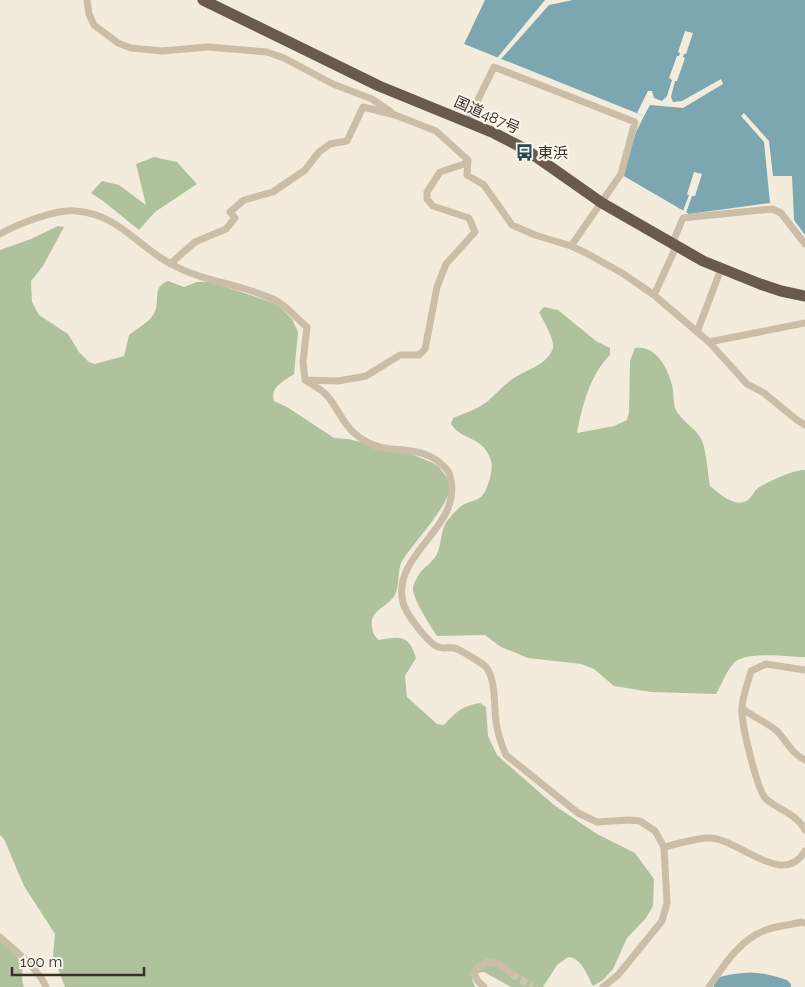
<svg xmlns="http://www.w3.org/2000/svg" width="805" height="987" font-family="Raleway,'Noto Sans JP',sans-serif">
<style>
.green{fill:#b0c29d}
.water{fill:#7ca6b0}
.pier{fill:#f3ecdd}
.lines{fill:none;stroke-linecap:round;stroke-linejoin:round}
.river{stroke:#7ca6b0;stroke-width:16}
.minor-tunnel{stroke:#cec6b9;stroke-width:7;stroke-dasharray:7 3.5;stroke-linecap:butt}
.minor{stroke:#cbbea9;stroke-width:7}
.trunk{stroke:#6a5a4d;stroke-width:11}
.labels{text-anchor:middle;stroke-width:4.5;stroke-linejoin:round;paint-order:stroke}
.street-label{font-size:15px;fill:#383029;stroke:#faf5ea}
.poi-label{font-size:15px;fill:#383029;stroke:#faf5ea;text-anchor:start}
</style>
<rect width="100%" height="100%" fill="#f3ecdd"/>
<path class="green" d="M154 157 177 162 197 184 155 212 139 230 103 201 91 193 102 181 119 185 146 205 136 164Z
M58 226 64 227 43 266 31 281 32 302 39 315 68 334 79 352 89 362 95 364 124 356 129 335C136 329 148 323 153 315 162 303 150 288 168 281L184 287 197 282H211L277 304 292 319 298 332 294 374C283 382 270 387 274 401L287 407 334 438 348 439 414 455 433 463 439 467 452 484C447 509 416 539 402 561 397 570 400 584 395 595 388 607 369 610 372 627 373 633 374 636 379 640 401 636 409 635 416 658L405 676 407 697 437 724 444 725C456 712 462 706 480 703L486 707 488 736 497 755 554 805 597 834 635 853 654 879 653 906 646 918 627 938 613 969 603 980 593 986C587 975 582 958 568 957L557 965 543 987H511L484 972 477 973 472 978 475 987H65L53 956 55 934 24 886 4 839 0 835V250L31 239Z
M544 307 558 310 596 341 610 348V355C590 375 582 406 577 433L614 426 627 420 629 413 630 361 635 348C656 345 668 368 672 385 674 392 673 401 675 408 680 420 693 426 700 437 706 445 708 475 710 486 719 493 735 509 748 500 752 497 754 491 758 488 767 482 795 469 805 470V657C789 657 743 650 733 664 726 672 722 684 716 694L651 692 614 686 594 669 581 664 528 658 501 647 485 635 437 636C431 627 412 598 413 588 413 584 417 578 419 574 424 567 433 562 437 554 442 543 440 531 447 521 452 515 460 505 467 503 471 501 477 500 481 497 487 492 494 469 491 461 484 436 462 441 451 424L453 418C465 413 478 409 488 401 496 394 503 386 511 380 524 370 547 366 553 348 555 340 543 320 539 312Z
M0 939C8 947 20 956 22 967 23 974 21 980 24 987H0Z"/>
<path class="water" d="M485 0H805V235L794 220 792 176H773L769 141 744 113 741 116 764 142 770 203 689 214 622 175 636 132 644 116 464 44Z"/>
<path class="pier" d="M545 0H573L549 5 501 59 497 58Z
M685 31 693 33 686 54H684L683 57 685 58 677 81H675L671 97 673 102 682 101 721 79 723 84 683 108 650 105 644 116 637 113 648 91H652L654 98 662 101 667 96 672 80 669 78 677 56H679L680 53 678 52Z
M694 172 702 174 695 196H692L686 213 683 211 689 195 687 194Z"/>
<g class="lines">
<path class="river" d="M722 987 724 984C749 979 758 979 783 987"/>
<path class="minor-tunnel" d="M512 974 532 987"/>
<path class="minor" d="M87 0 89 14 94 25 118 43 131 48 162 51 208 47 267 52 284 58 333 84 372 99 391 112
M467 122 494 67 635 122 621 174 571 246
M0 234C18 224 55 209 76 211 118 214 137 246 171 264 203 282 242 284 275 300 287 306 296 318 307 327L303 362 305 380C312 385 324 390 329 398 342 415 344 428 365 441 391 457 423 440 448 471 450 474 450 477 451 481 460 529 391 554 403 603 406 614 428 643 438 647 443 649 449 647 454 648 459 649 482 663 486 667 496 679 494 708 496 722 498 734 501 744 506 755L578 813 597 822 629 820 640 821 655 831 664 847 667 903 662 921 618 975 603 987
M672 244 683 218 772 209 781 213 805 244
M170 264 195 242 226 229 235 218 230 212 244 200 273 192 305 170 319 152 330 144 347 141 363 107 395 115 436 131 468 160 467 175 484 185 512 225 535 235 571 246 586 253 622 273 654 295 709 342 747 384 764 393 797 420 805 425
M654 295 676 247
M697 332 721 269
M709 342 805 323
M305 380 338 381 366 376 400 355H419L425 349 437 287 446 264 475 232 469 218 433 206 427 199V192L440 172 464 164 468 160
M805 670 766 664 751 671C748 683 742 697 742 709 741 723 757 790 766 799 779 810 797 814 805 830
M742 708C752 717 769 723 778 732 787 742 792 754 805 760
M664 847C678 844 695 838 709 838 739 838 783 889 805 851
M0 937C14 950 39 969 46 987
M484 987 478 981 474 974 478 967 487 962 498 963 512 974
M709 987C724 965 740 939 766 930 777 926 790 925 801 922L805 923"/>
<path class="trunk" d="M203 0 379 86 494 133 525 149 602 203 703 261 760 284 781 291 805 296"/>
</g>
<defs>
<symbol id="bus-bare" viewBox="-9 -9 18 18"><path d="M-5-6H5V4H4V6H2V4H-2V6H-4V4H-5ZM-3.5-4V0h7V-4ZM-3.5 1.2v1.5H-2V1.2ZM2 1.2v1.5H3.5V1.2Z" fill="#1e4d5a" stroke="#faf5ea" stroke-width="2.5" paint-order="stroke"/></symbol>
</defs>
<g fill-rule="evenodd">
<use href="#bus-bare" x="512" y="140" width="25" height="25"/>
</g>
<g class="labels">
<g class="street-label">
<text transform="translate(487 115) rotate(24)" y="5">国道487号</text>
</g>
<g class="poi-label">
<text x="538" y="158">東浜</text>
</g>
</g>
<path d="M12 967v8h132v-8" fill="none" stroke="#383029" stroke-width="2.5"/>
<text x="20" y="967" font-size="15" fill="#383029" stroke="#faf5ea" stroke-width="4" paint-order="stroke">100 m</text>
</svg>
